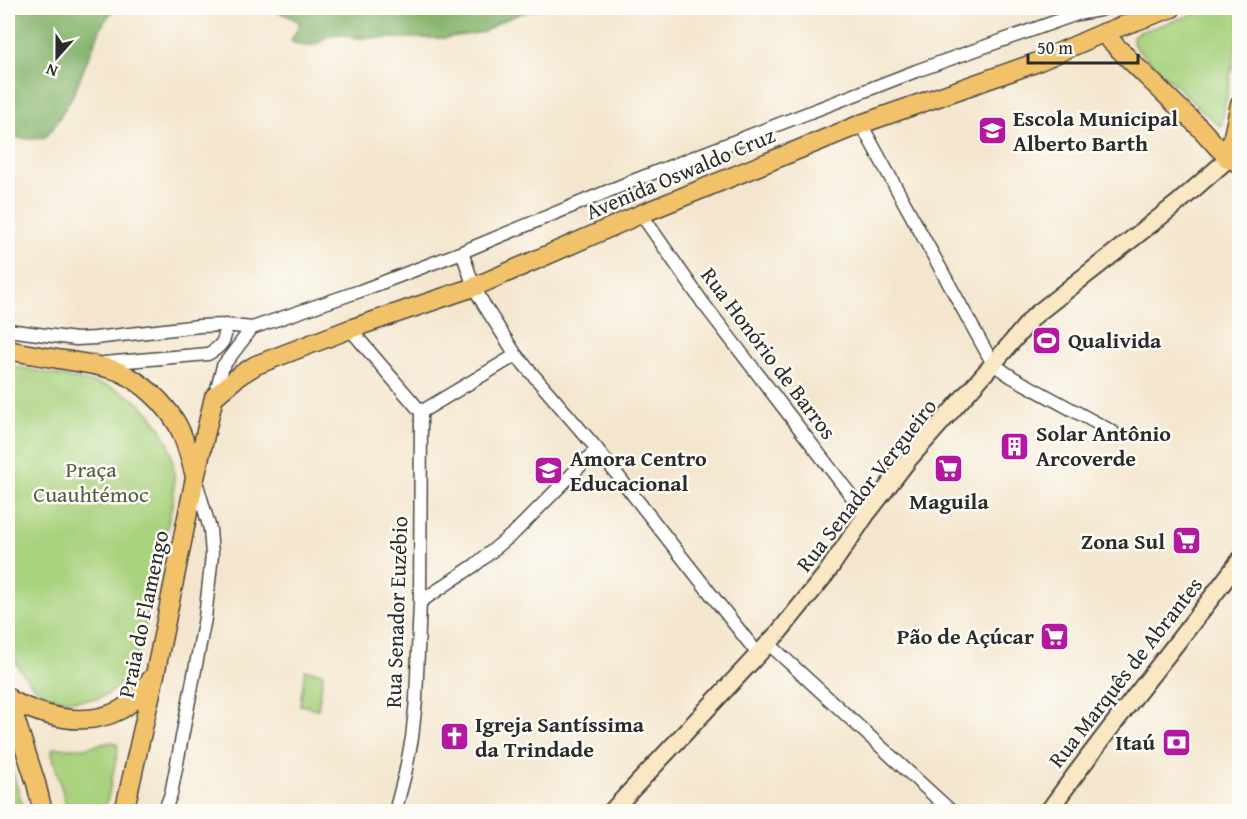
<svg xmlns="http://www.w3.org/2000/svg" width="1247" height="819" font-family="'Gentium Book Plus',serif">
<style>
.green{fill:#a9d27e;stroke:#6a7e54;stroke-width:1.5}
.forest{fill:#86b46d;stroke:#58704c;stroke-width:1.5}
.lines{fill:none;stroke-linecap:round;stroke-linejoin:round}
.street-casing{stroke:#494743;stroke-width:15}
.secondary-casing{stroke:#494743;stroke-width:20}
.primary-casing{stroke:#494743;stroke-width:21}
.street{stroke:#fff;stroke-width:12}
.secondary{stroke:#fae7c3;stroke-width:16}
.primary{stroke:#f2c26a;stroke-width:18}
.labels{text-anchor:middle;stroke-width:5;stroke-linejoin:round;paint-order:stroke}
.poi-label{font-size:22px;font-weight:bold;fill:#2b2b2b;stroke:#fdfcf7;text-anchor:start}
.street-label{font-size:22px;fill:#2b2b2b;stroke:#fdfcf7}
.park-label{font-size:22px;fill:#515d44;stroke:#fdfcf7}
</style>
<rect width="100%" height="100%" fill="#fdfcf7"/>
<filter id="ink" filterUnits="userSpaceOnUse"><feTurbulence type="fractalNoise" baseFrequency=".0167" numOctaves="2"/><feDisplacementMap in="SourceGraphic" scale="12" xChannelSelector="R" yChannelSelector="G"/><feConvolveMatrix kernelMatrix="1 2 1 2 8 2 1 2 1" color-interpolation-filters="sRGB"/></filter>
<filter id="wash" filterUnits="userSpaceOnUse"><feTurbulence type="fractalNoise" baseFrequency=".008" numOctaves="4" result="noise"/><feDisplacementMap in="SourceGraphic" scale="24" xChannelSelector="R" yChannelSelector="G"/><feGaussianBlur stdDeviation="1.35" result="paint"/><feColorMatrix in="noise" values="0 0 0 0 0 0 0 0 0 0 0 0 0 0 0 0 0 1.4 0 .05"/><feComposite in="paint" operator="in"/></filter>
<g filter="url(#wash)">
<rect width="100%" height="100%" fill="#f4e6ce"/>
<path class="green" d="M1212 8H1239V33L1237 40 1221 127 1210 118 1136 48 1133 43V36L1137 33Z
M8 365C29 369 50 374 71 378 85 381 99 383 112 388 144 399 169 431 173 464 175 477 174 489 173 501 165 536 157 570 149 605 146 621 144 639 138 654 133 670 122 685 108 694 98 700 83 700 72 700 35 698 23 677 8 648Z
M305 670 323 673 318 709 300 705Z
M112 742 117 744 118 750 105 811H68L52 754V750L54 748H83Z
M8 755 24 811H8Z"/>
<path class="forest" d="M8 8H115L106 19 100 30 72 97 52 130 44 138 31 139 8 137Z
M271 8H544L522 13 499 22 484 32 444 38H353C346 35 336 32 328 36 325 37 323 40 320 42 311 48 300 46 291 41L300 23C292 16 280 14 271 8Z"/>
</g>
<g filter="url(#ink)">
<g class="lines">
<defs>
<path id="street" d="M861 124 993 364 1012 377 1113 432
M641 214 703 303 866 515
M462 252 474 287 484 305 516 355 597 449 758 654
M350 329 421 412
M8 330 76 339 95 338 199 326 225 325 252 328
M104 363 208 354C221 347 227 340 225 325
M215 396 223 366 252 328 360 291 462 252 630 182 916 71 1077 14 1099 10 1106 8
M421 412 516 355
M420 602 475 565 515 532 597 449
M768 643 952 812
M164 812 171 794 205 618 212 555 210 529 196 481
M395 812 405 774 412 738 416 700 420 602 421 412"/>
<path id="secondary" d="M611 812 779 632 826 574 866 515 909 459 993 364 1034 316 1179 202 1228 159
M1048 812C1109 726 1177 645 1240 560"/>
<path id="primary" d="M1103 33C1134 65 1167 96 1199 127 1213 141 1221 155 1240 164
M1228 159 1240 104
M8 350C29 354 50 358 71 361 87 364 105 366 120 372 143 383 164 402 177 424 186 440 190 459 195 476
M8 697 36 783 43 812
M8 699C42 716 84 729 120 710 133 703 143 689 153 677
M124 812 155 675 195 478 214 397 240 375 256 365 350 329 474 287 641 214 861 124 1035 63 1103 33 1172 8"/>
</defs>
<use href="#street" class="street-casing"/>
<use href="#secondary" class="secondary-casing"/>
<use href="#primary" class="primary-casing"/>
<use href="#street" class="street"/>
<use href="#secondary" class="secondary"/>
<use href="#primary" class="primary"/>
</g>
</g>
<defs>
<symbol id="school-square" viewBox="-11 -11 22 22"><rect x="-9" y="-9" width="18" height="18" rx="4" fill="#b5179e" stroke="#fdfcf7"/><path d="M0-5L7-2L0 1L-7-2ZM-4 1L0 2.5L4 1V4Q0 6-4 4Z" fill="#fff"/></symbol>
<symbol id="stadium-square" viewBox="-11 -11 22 22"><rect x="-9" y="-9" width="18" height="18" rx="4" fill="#b5179e" stroke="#fdfcf7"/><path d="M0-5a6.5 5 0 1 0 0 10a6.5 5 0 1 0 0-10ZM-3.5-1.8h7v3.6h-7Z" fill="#fff"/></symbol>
<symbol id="building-square" viewBox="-11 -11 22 22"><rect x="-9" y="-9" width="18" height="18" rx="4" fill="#b5179e" stroke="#fdfcf7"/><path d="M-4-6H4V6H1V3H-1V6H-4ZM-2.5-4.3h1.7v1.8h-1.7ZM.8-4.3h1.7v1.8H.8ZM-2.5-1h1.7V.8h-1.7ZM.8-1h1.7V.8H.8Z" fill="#fff"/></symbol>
<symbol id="supermarket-square" viewBox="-11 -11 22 22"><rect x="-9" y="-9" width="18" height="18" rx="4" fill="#b5179e" stroke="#fdfcf7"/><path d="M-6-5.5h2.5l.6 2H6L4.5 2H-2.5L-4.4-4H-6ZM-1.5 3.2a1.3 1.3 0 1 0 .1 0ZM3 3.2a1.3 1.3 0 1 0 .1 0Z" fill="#fff"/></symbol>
<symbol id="church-square" viewBox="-11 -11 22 22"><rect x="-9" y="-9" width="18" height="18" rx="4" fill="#b5179e" stroke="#fdfcf7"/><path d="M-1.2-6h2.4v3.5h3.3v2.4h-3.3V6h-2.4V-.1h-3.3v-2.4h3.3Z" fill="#fff"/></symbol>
<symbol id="bank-square" viewBox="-11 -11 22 22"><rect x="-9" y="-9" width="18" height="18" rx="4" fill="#b5179e" stroke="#fdfcf7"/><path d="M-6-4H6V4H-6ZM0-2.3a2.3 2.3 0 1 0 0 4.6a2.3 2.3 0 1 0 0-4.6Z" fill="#fff"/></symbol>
</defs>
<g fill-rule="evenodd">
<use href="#school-square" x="976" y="114" width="33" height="33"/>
<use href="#stadium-square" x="1030" y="324" width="33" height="33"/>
<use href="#building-square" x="998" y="430" width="33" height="33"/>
<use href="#supermarket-square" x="932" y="452" width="33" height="33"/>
<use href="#school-square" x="532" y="454" width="33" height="33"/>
<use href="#supermarket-square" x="1170" y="524" width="33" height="33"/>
<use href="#supermarket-square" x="1038" y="620" width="33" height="33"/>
<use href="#church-square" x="438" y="720" width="33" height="33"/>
<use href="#bank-square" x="1160" y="726" width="33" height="33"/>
</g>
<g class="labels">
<g class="poi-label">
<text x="1013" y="126">Escola Municipal<tspan x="1013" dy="25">Alberto Barth</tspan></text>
<text x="1068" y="348">Qualivida</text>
<text x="1036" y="441">Solar Antônio<tspan x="1036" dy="25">Arcoverde</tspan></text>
<text x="570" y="466">Amora Centro<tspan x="570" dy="25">Educacional</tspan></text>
<text x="949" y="509" text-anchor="middle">Maguila</text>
<text x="1165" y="549" text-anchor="end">Zona Sul</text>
<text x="1034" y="644" text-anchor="end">Pão de Açúcar</text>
<text x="475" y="732">Igreja Santíssima<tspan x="475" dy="25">da Trindade</tspan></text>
<text x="1155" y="750" text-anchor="end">Itaú</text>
</g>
<g class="street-label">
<text transform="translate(680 173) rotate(-23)" y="8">Avenida Oswaldo Cruz</text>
<text transform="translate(769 353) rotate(53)" y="8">Rua Honório de Barros</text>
<text transform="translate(866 485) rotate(-52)" y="8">Rua Senador Vergueiro</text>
<text transform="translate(396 612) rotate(-88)" y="8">Rua Senador Euzébio</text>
<text transform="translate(143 614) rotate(-78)" y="8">Praia do Flamengo</text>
<text transform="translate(1125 672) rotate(-52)" y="8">Rua Marquês de Abrantes</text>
</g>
<g class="park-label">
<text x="91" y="477">Praça<tspan x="91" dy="25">Cuauhtémoc</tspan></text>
</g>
</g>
<rect width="1247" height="819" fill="none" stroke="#fdfcf7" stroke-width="30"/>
<g transform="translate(57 57) rotate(201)" stroke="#fdfcf7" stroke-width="4.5" paint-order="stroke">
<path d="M0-4.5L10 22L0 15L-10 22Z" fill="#2b2b2b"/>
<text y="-9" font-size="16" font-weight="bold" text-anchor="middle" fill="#2b2b2b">N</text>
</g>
<path d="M1028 54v9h110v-9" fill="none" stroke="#2b2b2b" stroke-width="3"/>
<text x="1037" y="54" font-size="18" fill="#2b2b2b" stroke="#fdfcf7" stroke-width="4.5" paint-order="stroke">50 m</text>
</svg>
